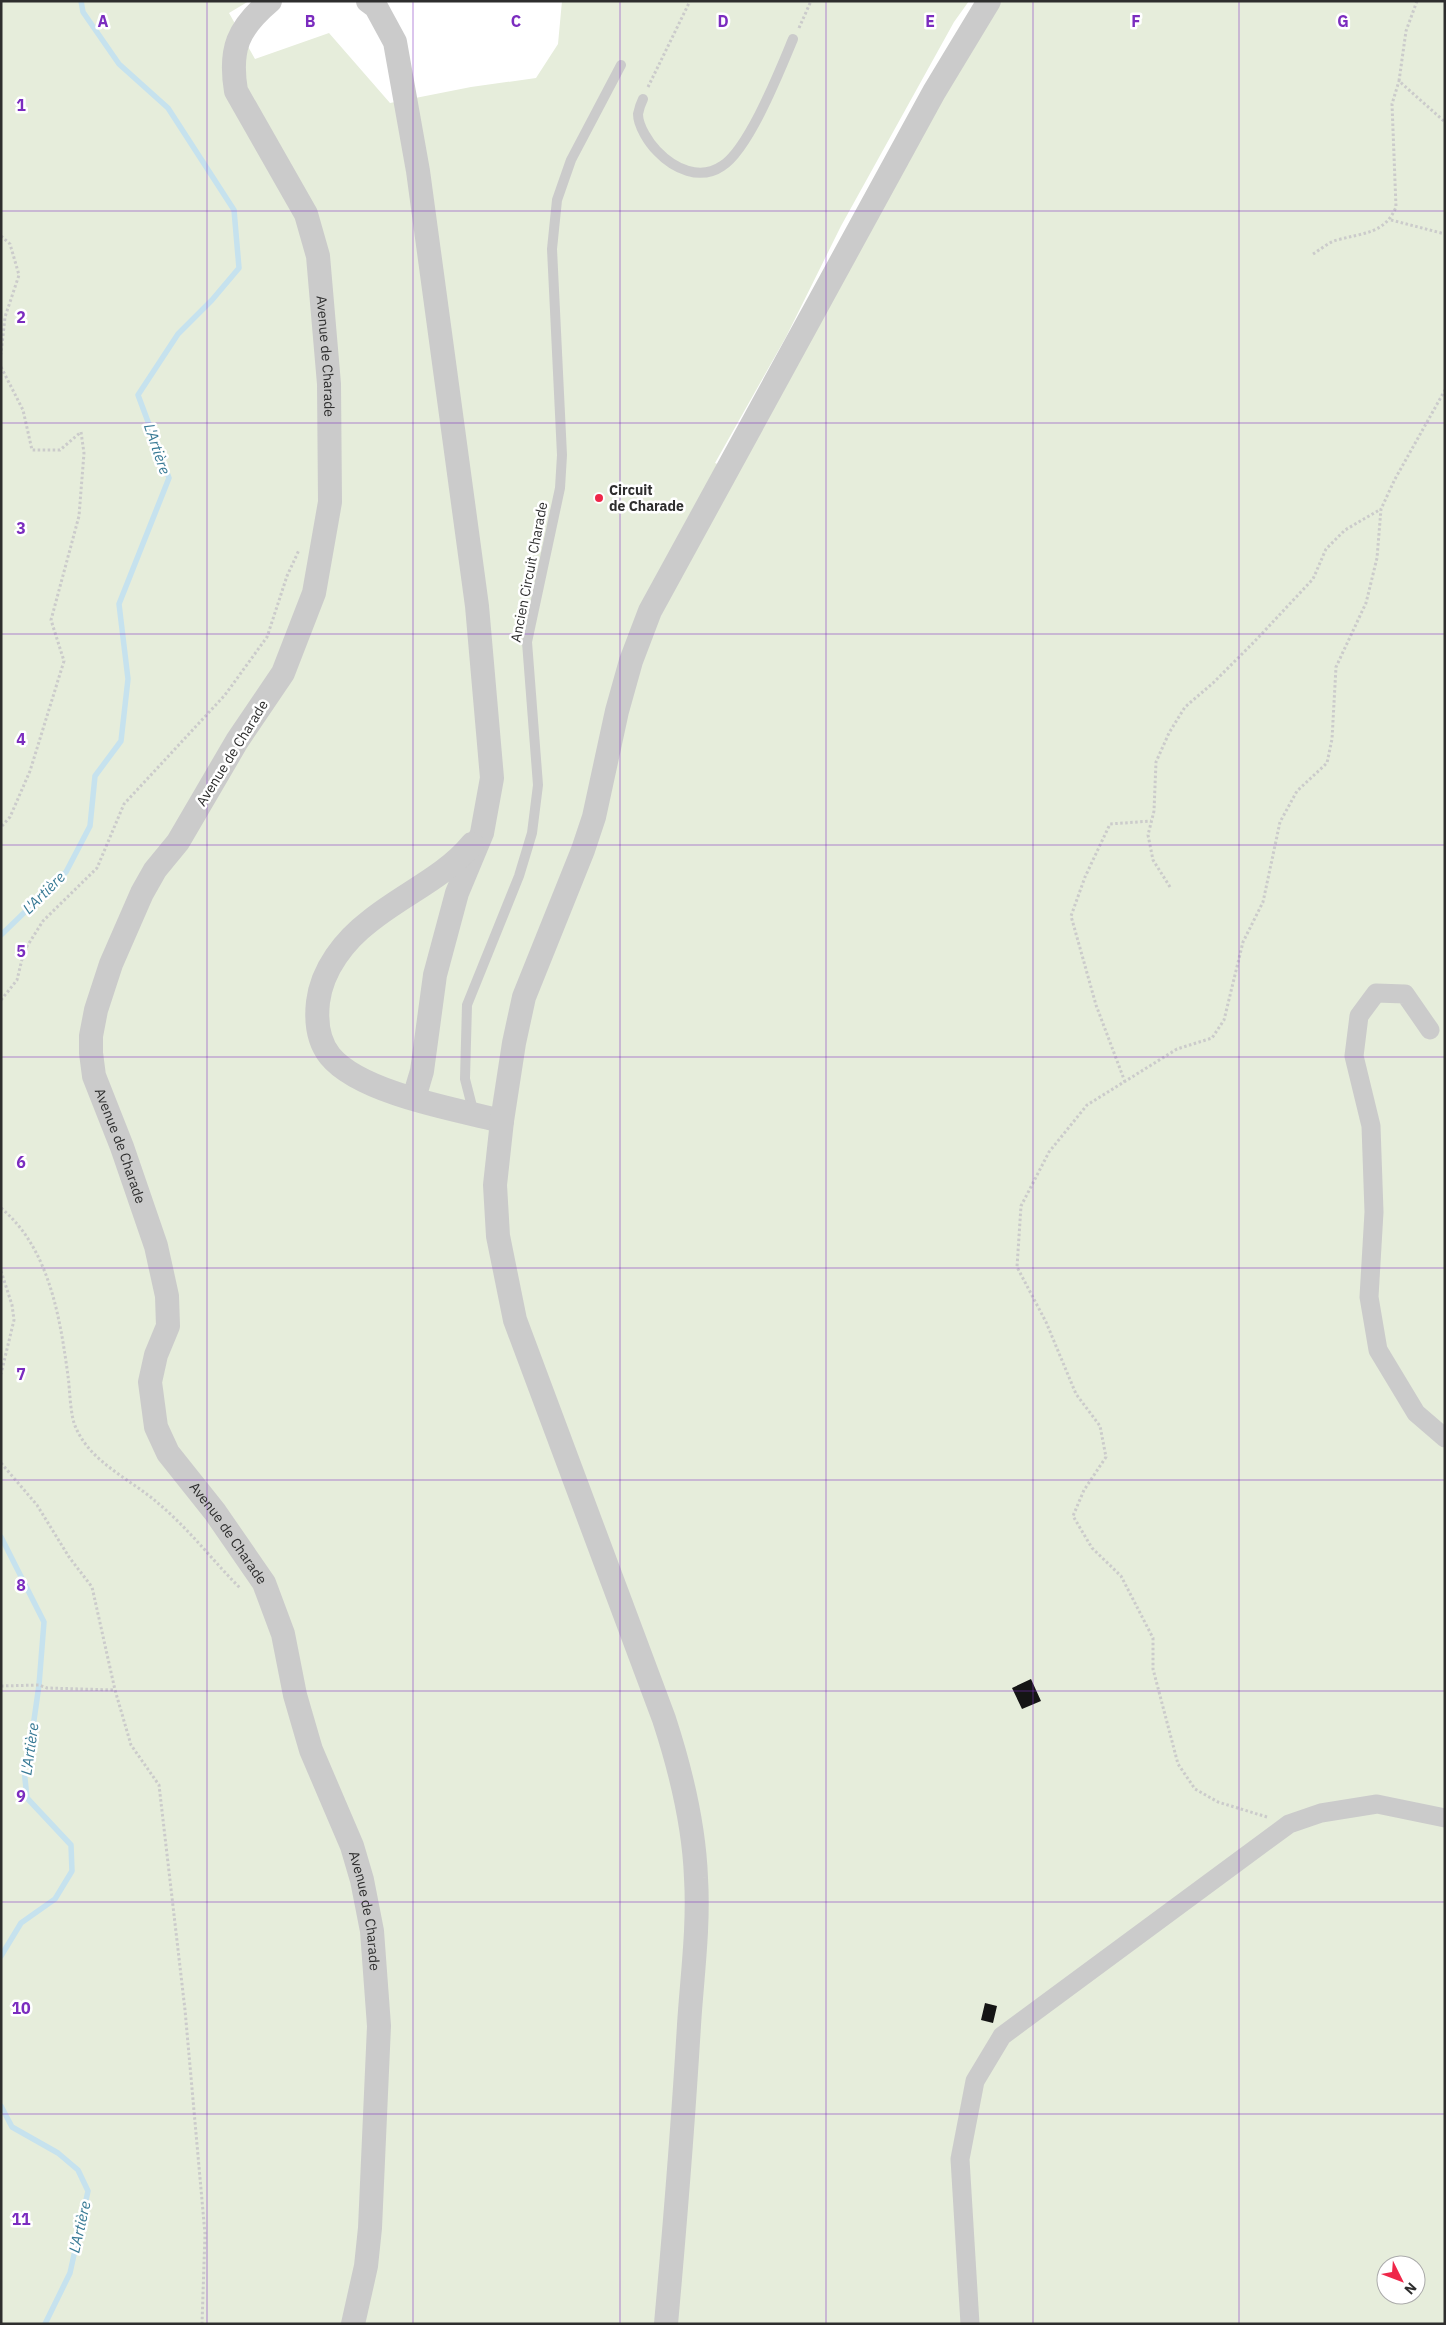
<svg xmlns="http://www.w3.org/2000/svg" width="1446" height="2325" font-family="'IBM Plex Sans',sans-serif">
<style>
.green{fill:#e6eddb;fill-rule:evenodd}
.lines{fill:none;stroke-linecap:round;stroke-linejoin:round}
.stream{stroke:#c6e2ee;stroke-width:5.5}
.building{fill:#151515}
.path{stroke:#cbcbcb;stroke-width:3;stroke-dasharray:2.5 2.5;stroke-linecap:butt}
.service{stroke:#cbcbcb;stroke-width:10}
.minor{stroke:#cbcbcb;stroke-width:19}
.tertiary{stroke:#cbcbcb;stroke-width:24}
.grid{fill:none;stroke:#7b2cbf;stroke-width:1;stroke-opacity:0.55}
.poi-dot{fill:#ef2749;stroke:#fff;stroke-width:2}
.labels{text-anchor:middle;stroke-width:5;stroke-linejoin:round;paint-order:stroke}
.street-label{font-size:14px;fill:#2e2e2e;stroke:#fff}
.poi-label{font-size:14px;font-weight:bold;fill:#2e2e2e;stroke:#fff;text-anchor:start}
.water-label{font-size:15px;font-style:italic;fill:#387a95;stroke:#fff}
.grid-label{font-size:16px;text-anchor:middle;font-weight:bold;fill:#7b2cbf;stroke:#fff;stroke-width:5;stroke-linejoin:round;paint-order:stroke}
</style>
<rect width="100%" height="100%" fill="#fff"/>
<path class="green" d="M1 1H249L229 13 255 59 329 33 390 103 471 87 536 78 558 44 562 1H969L954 22 841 226 786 337 715 463 720 465 645 624 989 1H1445V2324H1ZM1386 2265H1416V2295H1386Z"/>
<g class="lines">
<path class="stream" d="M1 935 66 872 90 826 95 776 121 741 128 679 119 604 169 478 138 395 178 334 212 300 239 268 234 210 168 108 119 64 83 12 81 1
M1 1537 44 1622 39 1685 30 1748 24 1769 27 1798 71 1845 72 1871 55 1899 21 1923 1 1956
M1 2106 12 2127 58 2153 78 2170 88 2191 70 2273 45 2324"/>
</g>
<path class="building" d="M1031 1679 1041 1701 1022 1709 1012 1688Z
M985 2003 997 2006 993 2023 981 2020Z"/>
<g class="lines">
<path class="path" d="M1417 1 1406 31 1399 81 1445 122
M799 28 811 1
M648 87 690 1
M1391 220 1445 234
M1 236 10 244 19 275 5 317 1 354
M1313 254C1321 249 1329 242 1337 240 1362 233 1385 234 1396 207L1392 104 1399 81
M1 367 23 410 32 450H60L81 432 84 453 79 516 51 620 64 661 30 771 10 817 1 827
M1170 887 1153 860 1148 835 1154 811 1156 762 1169 733 1185 707 1213 683 1255 641 1313 579 1326 549 1345 530 1381 509
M1 1000 17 980 24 951 43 921 97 868 124 804 225 695 267 637 287 576 299 550
M1125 1082 1096 1005 1071 916 1085 877 1110 824 1151 821
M1 1208C49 1248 60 1317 68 1376 70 1390 70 1416 76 1428 91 1463 132 1480 159 1504 189 1529 213 1561 241 1589
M1 1271 12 1305 14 1320 1 1374
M1 1463 37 1505 69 1557 92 1587 115 1690 131 1745 159 1785 185 2010 205 2234 202 2324
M1 1686 39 1685 47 1688 115 1690
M1267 1817 1218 1802 1195 1789 1178 1764 1153 1669V1638L1121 1576 1092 1548 1073 1516 1084 1490 1106 1457 1100 1426 1076 1394 1046 1322 1017 1267 1021 1206 1049 1152 1087 1105 1177 1049 1212 1038 1224 1020 1243 942 1263 902 1280 822 1297 791 1327 763 1332 739 1336 667 1366 603 1377 558 1381 509 1395 479 1445 390"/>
<path class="service" d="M643 99C641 103 639 109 638 114 638 126 649 143 657 151 674 169 700 181 722 166 749 149 780 70 793 39
M474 1114 465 1079 467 1005 519 876 532 833 538 785 527 642 560 488 562 455 552 249 557 200 571 160 621 65"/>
<path class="minor" d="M1430 1030 1405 994 1376 993 1359 1016 1354 1056 1371 1126 1374 1212 1369 1297 1378 1350 1416 1413 1445 1438
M970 2324 960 2159 975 2081 1002 2036 1289 1824 1321 1813 1377 1804 1445 1818"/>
<g class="tertiary">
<path id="s1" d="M270 1C238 28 229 49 236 91L306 214 318 256 329 384 330 502 314 593 283 673 237 741 178 842 155 870 142 893 111 964 96 1010 91 1036V1053L94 1076 122 1147 156 1246 167 1296 168 1326 156 1355 150 1382 156 1427 168 1453 215 1512 264 1583 283 1634 295 1695 311 1750 352 1846 362 1880 372 1931 379 2026 370 2228 366 2266 353 2324"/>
<path d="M368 1 376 7 395 42 418 171 477 606 492 778 482 833 457 893 435 975 422 1071 414 1098"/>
<path d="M472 844C445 877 403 894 370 921 345 940 322 969 318 1002 316 1020 318 1041 330 1056 360 1093 457 1110 502 1121"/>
<path d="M666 2324C675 2224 683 2125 689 2025 692 1977 699 1927 696 1878 694 1823 681 1771 664 1719L515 1320 498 1236 495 1185 502 1121 514 1043 524 997 583 850 594 817 617 711 631 661 650 611 934 92 989 1"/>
</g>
</g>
<path class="grid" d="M207 1V2324M413 1V2324M620 1V2324M826 1V2324M1033 1V2324M1239 1V2324M1 211H1445M1 423H1445M1 634H1445M1 845H1445M1 1057H1445M1 1268H1445M1 1480H1445M1 1691H1445M1 1902H1445M1 2114H1445"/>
<circle class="poi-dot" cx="599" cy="498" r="5"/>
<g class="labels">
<g class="street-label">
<text dy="5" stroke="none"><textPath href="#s1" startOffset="388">Avenue de Charade</textPath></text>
<text transform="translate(529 572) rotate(-79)" y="5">Ancien Circuit Charade</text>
<text transform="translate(232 753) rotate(-58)" y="5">Avenue de Charade</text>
<text dy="5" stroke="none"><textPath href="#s1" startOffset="1241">Avenue de Charade</textPath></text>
<text dy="5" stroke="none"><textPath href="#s1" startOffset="1662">Avenue de Charade</textPath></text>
<text dy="5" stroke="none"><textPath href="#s1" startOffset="2068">Avenue de Charade</textPath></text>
</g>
<g class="poi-label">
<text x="609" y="495">Circuit<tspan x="609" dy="16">de Charade</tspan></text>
</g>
<g class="water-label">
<text transform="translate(157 449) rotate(71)" y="5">L'Artière</text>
<text transform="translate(44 893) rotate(-45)" y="5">L'Artière</text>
<text transform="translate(30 1749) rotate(-82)" y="5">L'Artière</text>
<text transform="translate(80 2227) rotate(-77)" y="5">L'Artière</text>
</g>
</g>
<g class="grid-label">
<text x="103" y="27">A</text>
<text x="310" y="27">B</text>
<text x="516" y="27">C</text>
<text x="723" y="27">D</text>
<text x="930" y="27">E</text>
<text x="1136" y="27">F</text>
<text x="1343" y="27">G</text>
<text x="21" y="111">1</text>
<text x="21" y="323">2</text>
<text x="21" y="534">3</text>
<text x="21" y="745">4</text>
<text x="21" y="957">5</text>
<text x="21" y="1168">6</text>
<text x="21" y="1380">7</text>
<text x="21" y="1591">8</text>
<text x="21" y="1802">9</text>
<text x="21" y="2014">10</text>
<text x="21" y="2225">11</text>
</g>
<rect width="1446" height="2325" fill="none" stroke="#2e2e2e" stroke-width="5"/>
<g transform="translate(1401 2280) rotate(132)"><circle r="24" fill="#ffffff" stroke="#ababab"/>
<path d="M0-4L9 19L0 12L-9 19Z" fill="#ef2749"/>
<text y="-8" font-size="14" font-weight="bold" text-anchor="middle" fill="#2e2e2e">N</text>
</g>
</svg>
